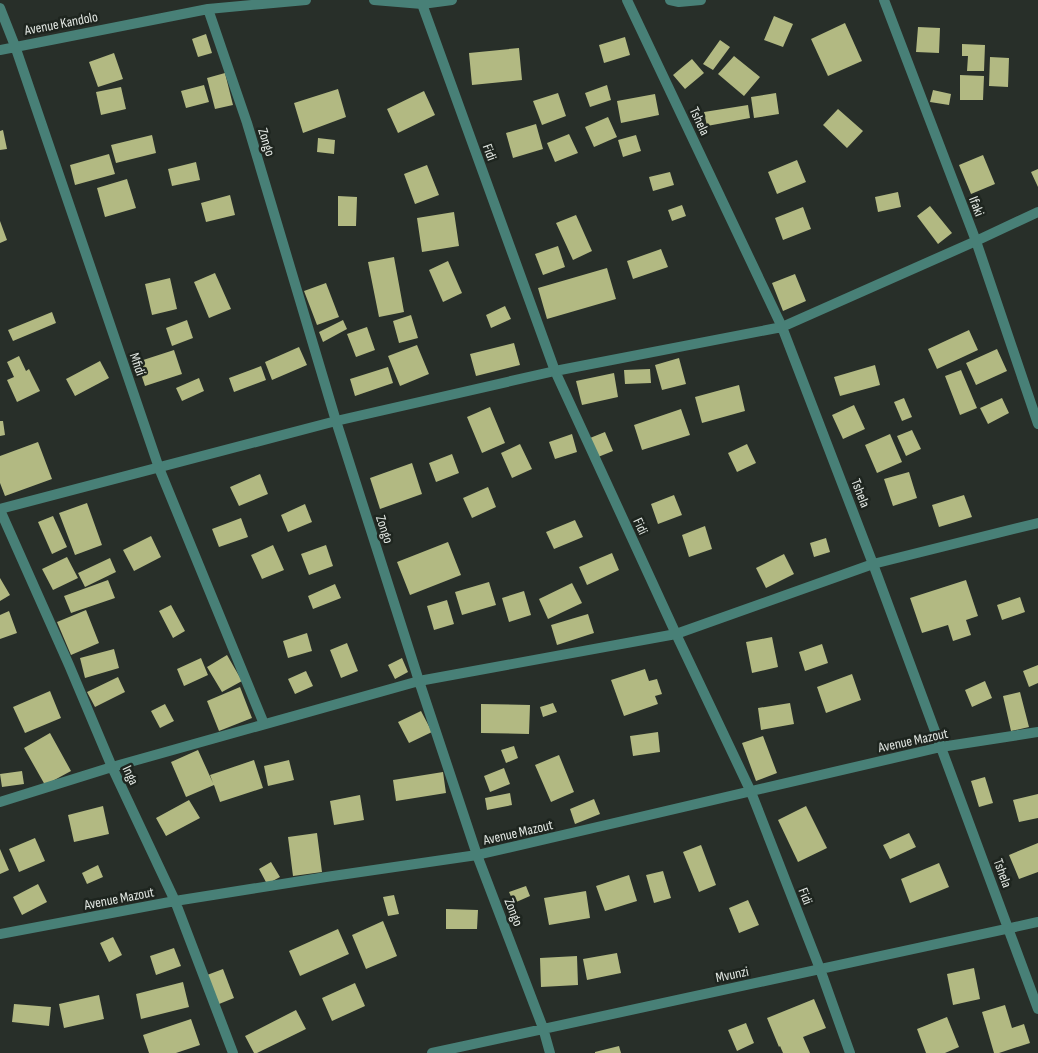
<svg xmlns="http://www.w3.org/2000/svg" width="1038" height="1053" font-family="'Sofia Sans Condensed',sans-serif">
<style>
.building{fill:#b2b982}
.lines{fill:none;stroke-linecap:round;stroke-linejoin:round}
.street{stroke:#488077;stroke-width:10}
.labels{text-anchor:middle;stroke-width:5;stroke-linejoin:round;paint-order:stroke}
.street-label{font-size:14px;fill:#e3e8e3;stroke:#1e251f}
</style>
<rect width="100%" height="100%" fill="#282f29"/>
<path class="building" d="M774 16 793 24 783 47 764 40Z
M845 23 862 61 828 76 811 39Z
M918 27 940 28 939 53 916 52Z
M206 34 212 53 198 57 192 39Z
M625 37 630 55 604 63 599 45Z
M720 40 730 47 713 70 703 64Z
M962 44 985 45 984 71H967L968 56H962Z
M519 48 522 80 472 85 469 53Z
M114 53 123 79 98 87 89 62Z
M734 56 760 77 744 96 718 74Z
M990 57 1009 58 1008 87 989 86Z
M692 59 704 73 685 89 673 75Z
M225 73 233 105 215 109 207 78Z
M960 75 984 76 983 100H960Z
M204 85 209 102 186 108 181 91Z
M607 85 611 100 590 107 585 93Z
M121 87 126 109 101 115 96 92Z
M338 89 346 117 303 133 294 103Z
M933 90 951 94 949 105 930 102Z
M424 91 435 115 398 133 387 109Z
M558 93 566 116 542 125 533 101Z
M776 93 779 114 754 118 751 97Z
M655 94 659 115 621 123 617 101Z
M748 105 750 118 707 126 704 112Z
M838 109 863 131 847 148 823 125Z
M608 117 617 137 594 147 585 127Z
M536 124 543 149 513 158 506 133Z
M3 130 7 149 0 150V131Z
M569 134 578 153 555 162 547 143Z
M152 135 156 153 116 163 111 145Z
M636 135 641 151 623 157 618 140Z
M318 138 335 140 334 154 317 152Z
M109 154 115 174 75 185 70 165Z
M983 155 995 184 971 194 959 165Z
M797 160 806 182 777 194 768 172Z
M196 162 200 180 172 186 168 169Z
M427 165 439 195 415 204 404 174Z
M1038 169V187L1031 172Z
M670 172 674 185 653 191 649 177Z
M127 179 136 208 105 217 97 188Z
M898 192 901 207 878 212 875 197Z
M230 195 235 215 206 222 201 203Z
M338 196 357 197 356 226H338Z
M682 205 686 216 672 221 668 210Z
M930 206 952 233 938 244 917 216Z
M803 207 811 229 783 240 775 218Z
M454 212 459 246 422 252 417 218Z
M576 215 592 251 573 260 556 223Z
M0 221 7 240 0 243Z
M558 246 565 267 543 275 535 254Z
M661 249 668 267 633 279 627 261Z
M394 257 404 312 379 317 368 262Z
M448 261 462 293 443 302 429 270Z
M607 268 616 299 547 319 538 288Z
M215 273 231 309 209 318 194 282Z
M795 274 806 301 783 311 772 283Z
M170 278 177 309 152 315 145 284Z
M326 283 339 317 317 325 304 291Z
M505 306 511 319 491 328 486 315Z
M52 312 56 323 13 341 8 330Z
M411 315 418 338 399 343 393 321Z
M187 320 193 338 172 346 166 328Z
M343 320 347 329 323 342 319 332Z
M367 327 375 350 356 357 347 334Z
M969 330 978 350 937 369 928 349Z
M514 343 520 365 476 376 470 354Z
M417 345 429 374 400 386 388 356Z
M299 347 307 365 272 380 265 362Z
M997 349 1007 371 976 385 966 363Z
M174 350 182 374 145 386 137 362Z
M19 356 26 371 29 369 40 391 17 402 7 380 14 377 7 362Z
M679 358 686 384 662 390 655 365Z
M100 361 109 378 75 396 66 379Z
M875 365 880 385 840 396 834 377Z
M261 366 266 380 234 392 229 378Z
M388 367 393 383 355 396 350 379Z
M650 369 651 383 625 384 624 370Z
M961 370 977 408 960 415 945 376Z
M614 373 618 397 582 405 576 381Z
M199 378 204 391 182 401 176 388Z
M739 385 745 411 702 423 695 397Z
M904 398 912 417 902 421 894 402Z
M1002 398 1009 413 988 424 980 408Z
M854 405 865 429 843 439 832 415Z
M490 407 505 443 482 453 467 417Z
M681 409 690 435 642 450 634 425Z
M0 421H3L5 435 0 436Z
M912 430 921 449 906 456 897 436Z
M605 432 613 451 598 457 590 438Z
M572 434 577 452 555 459 549 442Z
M890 434 902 462 877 473 865 445Z
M38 442 52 479 5 496 0 483V456Z
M520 444 532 469 512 478 501 453Z
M747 444 756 463 737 472 728 453Z
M452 454 459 473 436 482 429 463Z
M412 463 422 494 380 509 370 478Z
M909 472 917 498 893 506 884 479Z
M260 474 268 494 239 506 230 487Z
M488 487 496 507 472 518 463 498Z
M674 495 682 515 658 524 651 504Z
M964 495 972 517 939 527 932 505Z
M87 503 102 545 75 555 59 513Z
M305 504 312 522 288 532 281 515Z
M53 516 67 547 52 554 38 522Z
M241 518 248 537 219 547 212 529Z
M575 520 583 537 554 549 546 532Z
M705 526 712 549 689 557 682 535Z
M151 536 161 557 134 571 123 550Z
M826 538 830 552 814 557 810 543Z
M448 542 461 575 410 595 397 562Z
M273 545 284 570 262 579 251 555Z
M326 545 333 566 309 575 301 554Z
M612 553 619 570 587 585 579 567Z
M784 554 794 574 766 588 756 568Z
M67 557 78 578 53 590 42 569Z
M110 558 116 572 85 587 78 573Z
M0 578 10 595 0 601Z
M108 580 115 598 71 613 64 596Z
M966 580 978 616 966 620 971 635 953 641 948 625 922 633 910 598Z
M489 582 496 605 462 615 455 592Z
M572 583 582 603 548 619 539 599Z
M335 584 341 598 313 609 308 596Z
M524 591 531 615 509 622 502 598Z
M1020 597 1025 612 1002 620 997 605Z
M447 600 454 624 434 630 427 606Z
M171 605 185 631 173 638 159 611Z
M86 610 99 643 71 655 57 622Z
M9 611 17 633 0 639V615Z
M588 614 594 633 557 645 551 625Z
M307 633 312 651 288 658 283 641Z
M772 637 778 667 752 673 746 642Z
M347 643 358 671 341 678 330 650Z
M822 644 828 663 805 671 799 652Z
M114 649 119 668 85 678 80 658Z
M227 655 242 681 222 692 207 667Z
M201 658 208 675 184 686 177 669Z
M402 658 408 672 395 679 388 665Z
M1038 665V683L1029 687 1023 671Z
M645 669 649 681 657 679 662 694 655 696 658 704 624 716 611 680Z
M306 671 313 686 295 694 288 679Z
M852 674 861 700 826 713 817 687Z
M118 677 125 692 95 707 87 692Z
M985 681 992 698 972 707 965 690Z
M240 687 252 718 219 731 207 701Z
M50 691 61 718 25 733 13 707Z
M1020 692 1029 727 1011 731 1003 696Z
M553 703 557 712 543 717 540 707Z
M790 703 794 724 761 730 758 708Z
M165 704 174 721 160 728 151 711Z
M481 704 530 705 529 734 481 733Z
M421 711 432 732 409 743 398 722Z
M658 732 660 752 633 756 630 736Z
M50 733 71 771 45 785 24 748Z
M763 736 777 773 756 781 742 743Z
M514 746 518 758 506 763 501 750Z
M198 750 213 783 210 775 254 760 263 788 220 802 214 785 186 797 171 762Z
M559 755 574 792 551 802 535 765Z
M289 760 294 780 268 786 264 766Z
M504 768 510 784 490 792 484 776Z
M22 771 24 784 2 787 0 774Z
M443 772 446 793 396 801 393 780Z
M985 777 993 803 979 807 971 781Z
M510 793 512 805 487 810 485 798Z
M1038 794V818L1019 822 1013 800Z
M360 795 364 820 334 825 330 801Z
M594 799 600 814 575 824 570 809Z
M189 800 200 818 166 836 156 818Z
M103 806 109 834 74 842 68 815Z
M806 806 827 848 798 862 778 820Z
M317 833 322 872 293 876 288 837Z
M909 833 916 847 890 859 883 845Z
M35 838 45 861 19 872 9 849Z
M1038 843V872L1019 879 1009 855Z
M701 845 716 885 699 892 683 852Z
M0 849 9 870 0 874Z
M271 862 280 877 267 884 259 869Z
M939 863 949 887 910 903 901 879Z
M98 865 103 877 87 884 82 873Z
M663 871 671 898 654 903 646 875Z
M629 875 637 901 605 911 596 886Z
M38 884 47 902 22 915 13 897Z
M526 886 530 896 514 903 509 892Z
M586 891 590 918 549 925 544 898Z
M394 895 399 914 388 916 383 897Z
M748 900 759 925 739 933 729 908Z
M446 909 478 910 477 929H446Z
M383 921 397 956 366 969 352 935Z
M338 929 349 954 300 976 289 951Z
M113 937 122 955 109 962 100 943Z
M174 948 181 966 156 975 150 956Z
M617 953 621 973 587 980 583 959Z
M577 956 578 985 541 987 540 958Z
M974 968 980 999 953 1005 947 974Z
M223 969 234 998 219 1004 207 975Z
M183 982 189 1007 141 1019 136 994Z
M355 983 365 1006 332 1021 322 998Z
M99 995 104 1019 64 1028 59 1004Z
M814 999 826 1028 803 1037 810 1053H783L780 1046 779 1047 767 1018Z
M14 1004 51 1007 49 1026 12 1022Z
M1005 1005 1012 1028 1024 1024 1030 1043 999 1053H994L982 1012Z
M296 1010 306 1029 257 1053H254L245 1036Z
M947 1017 959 1047 945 1053H926L917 1029Z
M191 1019 200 1045 176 1053H149L143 1035Z
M746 1023 754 1043 737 1051 728 1030Z
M619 1046 621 1053H595V1052Z"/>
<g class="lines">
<path class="street" d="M374 0 422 4 452 0
M627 0 782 327 873 564 1038 1009
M670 0 679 2 701 0
M884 0 976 241 1038 424
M422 4 555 371 676 634 751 792 820 969 850 1053
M0 8 15 46 159 468 264 724
M208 9 247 123 336 421 419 681 477 855 543 1028 550 1053
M0 50 208 9 306 0
M0 509 336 421 555 371 782 327 976 241 1038 212
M0 510 69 665 112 767 175 901 233 1053
M0 802 112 767 419 681 676 634 873 564 1038 523
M0 934 175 901 326 877 477 855 941 747 1038 732
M432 1053 1038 922"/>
</g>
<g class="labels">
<g class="street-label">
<text transform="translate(61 23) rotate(-11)" y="5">Avenue Kandolo</text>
<text transform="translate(700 121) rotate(65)" y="5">Tshela</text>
<text transform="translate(267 142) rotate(73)" y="5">Zongo</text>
<text transform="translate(490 152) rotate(70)" y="5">Fidi</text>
<text transform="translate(977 206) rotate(69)" y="5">Ifaki</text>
<text transform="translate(138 364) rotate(71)" y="5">Mfidi</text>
<text transform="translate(861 493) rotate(69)" y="5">Tshela</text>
<text transform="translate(641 526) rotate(65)" y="5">Fidi</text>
<text transform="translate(385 529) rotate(72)" y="5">Zongo</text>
<text transform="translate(913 740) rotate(-12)" y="5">Avenue Mazout</text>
<text transform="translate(131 775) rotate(65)" y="5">Inga</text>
<text transform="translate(518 832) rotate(-13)" y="5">Avenue Mazout</text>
<text transform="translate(1003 873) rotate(70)" y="5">Tshela</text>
<text transform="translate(806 896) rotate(69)" y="5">Fidi</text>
<text transform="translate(119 898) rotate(-11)" y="5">Avenue Mazout</text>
<text transform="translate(514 912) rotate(69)" y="5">Zongo</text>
<text transform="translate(732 974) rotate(-12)" y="5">Mvunzi</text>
</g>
</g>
</svg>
